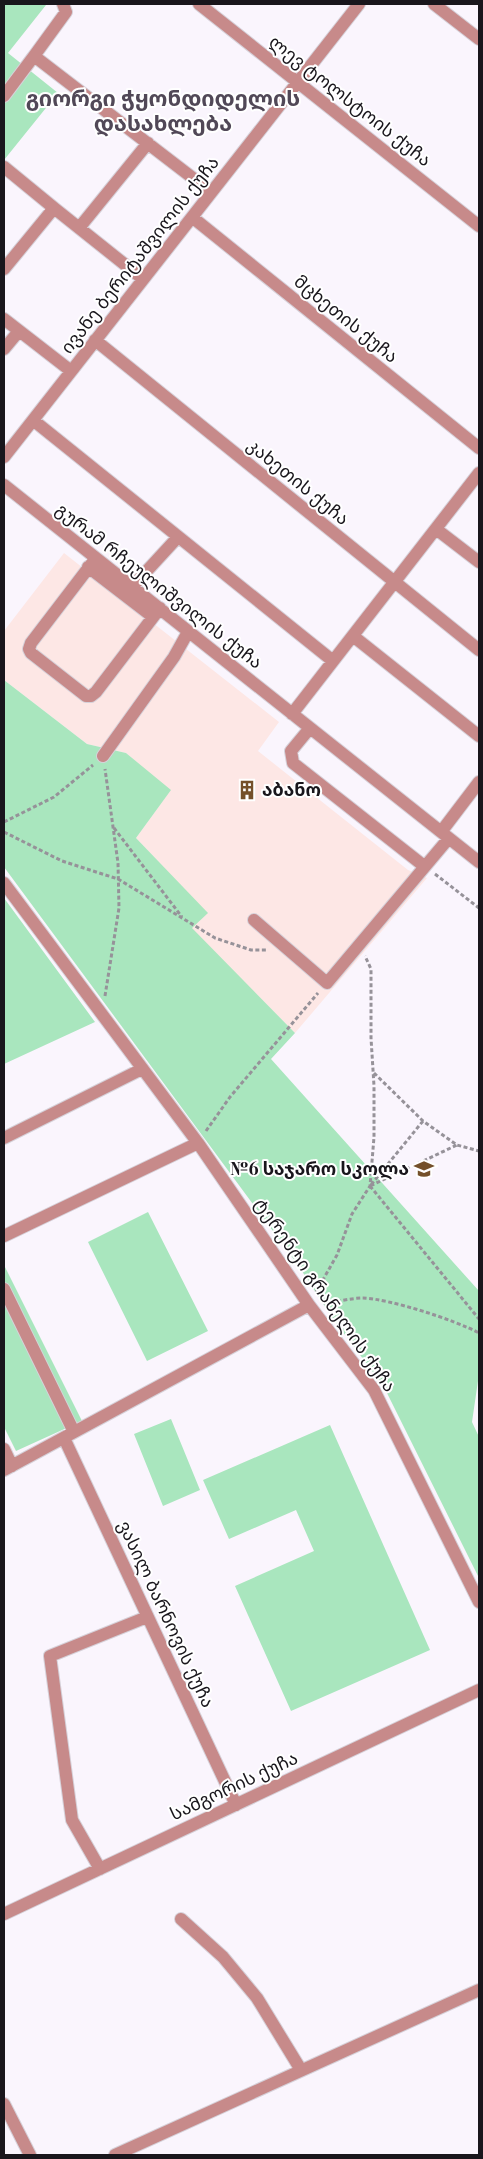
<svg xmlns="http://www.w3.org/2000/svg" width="483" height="2159" font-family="'Playfair Display','Noto Sans Georgian',serif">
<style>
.commercial{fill:#fde7e5}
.green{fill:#a9e6be}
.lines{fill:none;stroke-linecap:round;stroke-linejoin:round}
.minor-casing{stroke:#d6d1d9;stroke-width:14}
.path{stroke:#969299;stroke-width:3;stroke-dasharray:4 2.5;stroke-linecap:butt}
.minor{stroke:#c78a8a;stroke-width:12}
.labels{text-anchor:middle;stroke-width:4;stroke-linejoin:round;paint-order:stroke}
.street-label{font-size:18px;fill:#19161c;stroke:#fff}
.poi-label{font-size:18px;font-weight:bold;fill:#19161c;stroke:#fff;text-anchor:start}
.district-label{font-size:22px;font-weight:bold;fill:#514857;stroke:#fff}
</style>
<rect width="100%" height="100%" fill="#faf5fd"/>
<path class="commercial" d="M64 553 279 722 258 751 408 870 427 878 295 1033 191 928 207 913 136 838 170 791 126 753 87 744 4 680V631Z"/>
<path class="green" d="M4 4 46 5 8 53 58 93 4 160Z
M4 680 87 744 126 753 171 790 136 838 208 913 192 928 295 1033 271 1059 479 1291V1374L472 1422 479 1437V1578L384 1387 331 1316 298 1265 4 867Z
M4 898 95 1022 4 1064Z
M148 1212 208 1331 147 1361 88 1242Z
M4 1265 82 1421 16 1451 4 1427Z
M171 1419 200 1490 163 1506 134 1434Z
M330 1425 430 1650 291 1711 235 1586 314 1551 296 1510 229 1539 203 1480Z"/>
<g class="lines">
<defs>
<path id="minor" d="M199 4 479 226
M434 4 479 39
M34 56 66 12 63 4
M4 96 34 56 211 192
M4 167 54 208
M192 217 479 448
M79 228 148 143
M4 269 54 208 143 279
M4 319 71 371
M95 340 479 650
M4 349 19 331
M33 420 333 661
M4 457 359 4
M4 485 479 862
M436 529 479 562
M96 558 31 643 29 649 31 653 86 696H91L96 692 160 608
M88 567 153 617
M132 587 178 537
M353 636 479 736
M292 714 479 473
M310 728 291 751 293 763 424 866
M103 756 174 657 188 632
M441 832 479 782
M4 883 198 1143 309 1305 374 1390 479 1602
M254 920 327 983 449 838
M4 1138 142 1069
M4 1236 198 1143
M4 1289 74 1432
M64 1438 236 1805
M4 1449 12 1466
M4 1470 309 1305
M100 1869 72 1820 50 1656 147 1617
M4 1914 479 1690
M181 1919 223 1957 257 1998 301 2070
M4 2104 30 2155
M115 2155 479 1990"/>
</defs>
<use href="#minor" class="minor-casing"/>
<path class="path" d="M4 822 54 797 93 765
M114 828 182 917
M4 832 62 861 118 879 215 938 251 950H267
M435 874 479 908
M105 996 119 908 118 863 105 769
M374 1073 423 1121 457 1145 479 1151
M423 1121 370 1186 457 1145
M206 1131 230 1097 318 993
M370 1186 479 1319
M316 1292 337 1255 352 1214 370 1186 374 1137V1086L371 1038V969L365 956
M324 1303C337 1302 351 1298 363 1298 390 1299 455 1320 479 1333"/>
<use href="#minor" class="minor"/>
</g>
<defs>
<symbol id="building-bare" viewBox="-9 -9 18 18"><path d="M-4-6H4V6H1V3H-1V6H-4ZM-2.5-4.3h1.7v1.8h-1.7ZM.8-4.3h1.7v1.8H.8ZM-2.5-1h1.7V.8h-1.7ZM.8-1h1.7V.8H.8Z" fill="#74502a" stroke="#fff" stroke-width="2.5" paint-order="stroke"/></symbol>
<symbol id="school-bare" viewBox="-9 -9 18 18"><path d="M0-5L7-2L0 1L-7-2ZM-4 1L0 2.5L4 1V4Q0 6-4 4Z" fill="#74502a" stroke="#fff" stroke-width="2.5" paint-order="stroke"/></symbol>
</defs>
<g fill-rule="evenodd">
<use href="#building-bare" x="233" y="776" width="28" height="28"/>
<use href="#school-bare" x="410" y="1155" width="28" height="28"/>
</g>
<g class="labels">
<g class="street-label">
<text transform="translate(350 101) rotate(38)" y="6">ლევ ტოლსტოის ქუჩა</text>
<text transform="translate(140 255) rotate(-52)" y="6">ივანე ბერიტაშვილის ქუჩა</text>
<text transform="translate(346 319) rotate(39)" y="6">მცხეთის ქუჩა</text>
<text transform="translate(298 482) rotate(39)" y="6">კახეთის ქუჩა</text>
<text transform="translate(159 586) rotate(38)" y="6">გურამ რჩეულიშვილის ქუჩა</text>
<text transform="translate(325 1295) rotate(55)" y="6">ტერენტი გრანელის ქუჩა</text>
<text transform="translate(166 1614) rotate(65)" y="6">ვასილ ბარნოვის ქუჩა</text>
<text transform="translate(234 1786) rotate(-25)" y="6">სამგორის ქუჩა</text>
</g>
<g class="poi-label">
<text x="262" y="796">აბანო</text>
<text x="409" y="1175" text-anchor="end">№6 საჯარო სკოლა</text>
</g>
<g class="district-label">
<text x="163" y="106">გიორგი ჭყონდიდელის<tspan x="163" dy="25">დასახლება</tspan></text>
</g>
</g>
<rect width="483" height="2159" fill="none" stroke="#19161c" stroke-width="10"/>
</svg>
